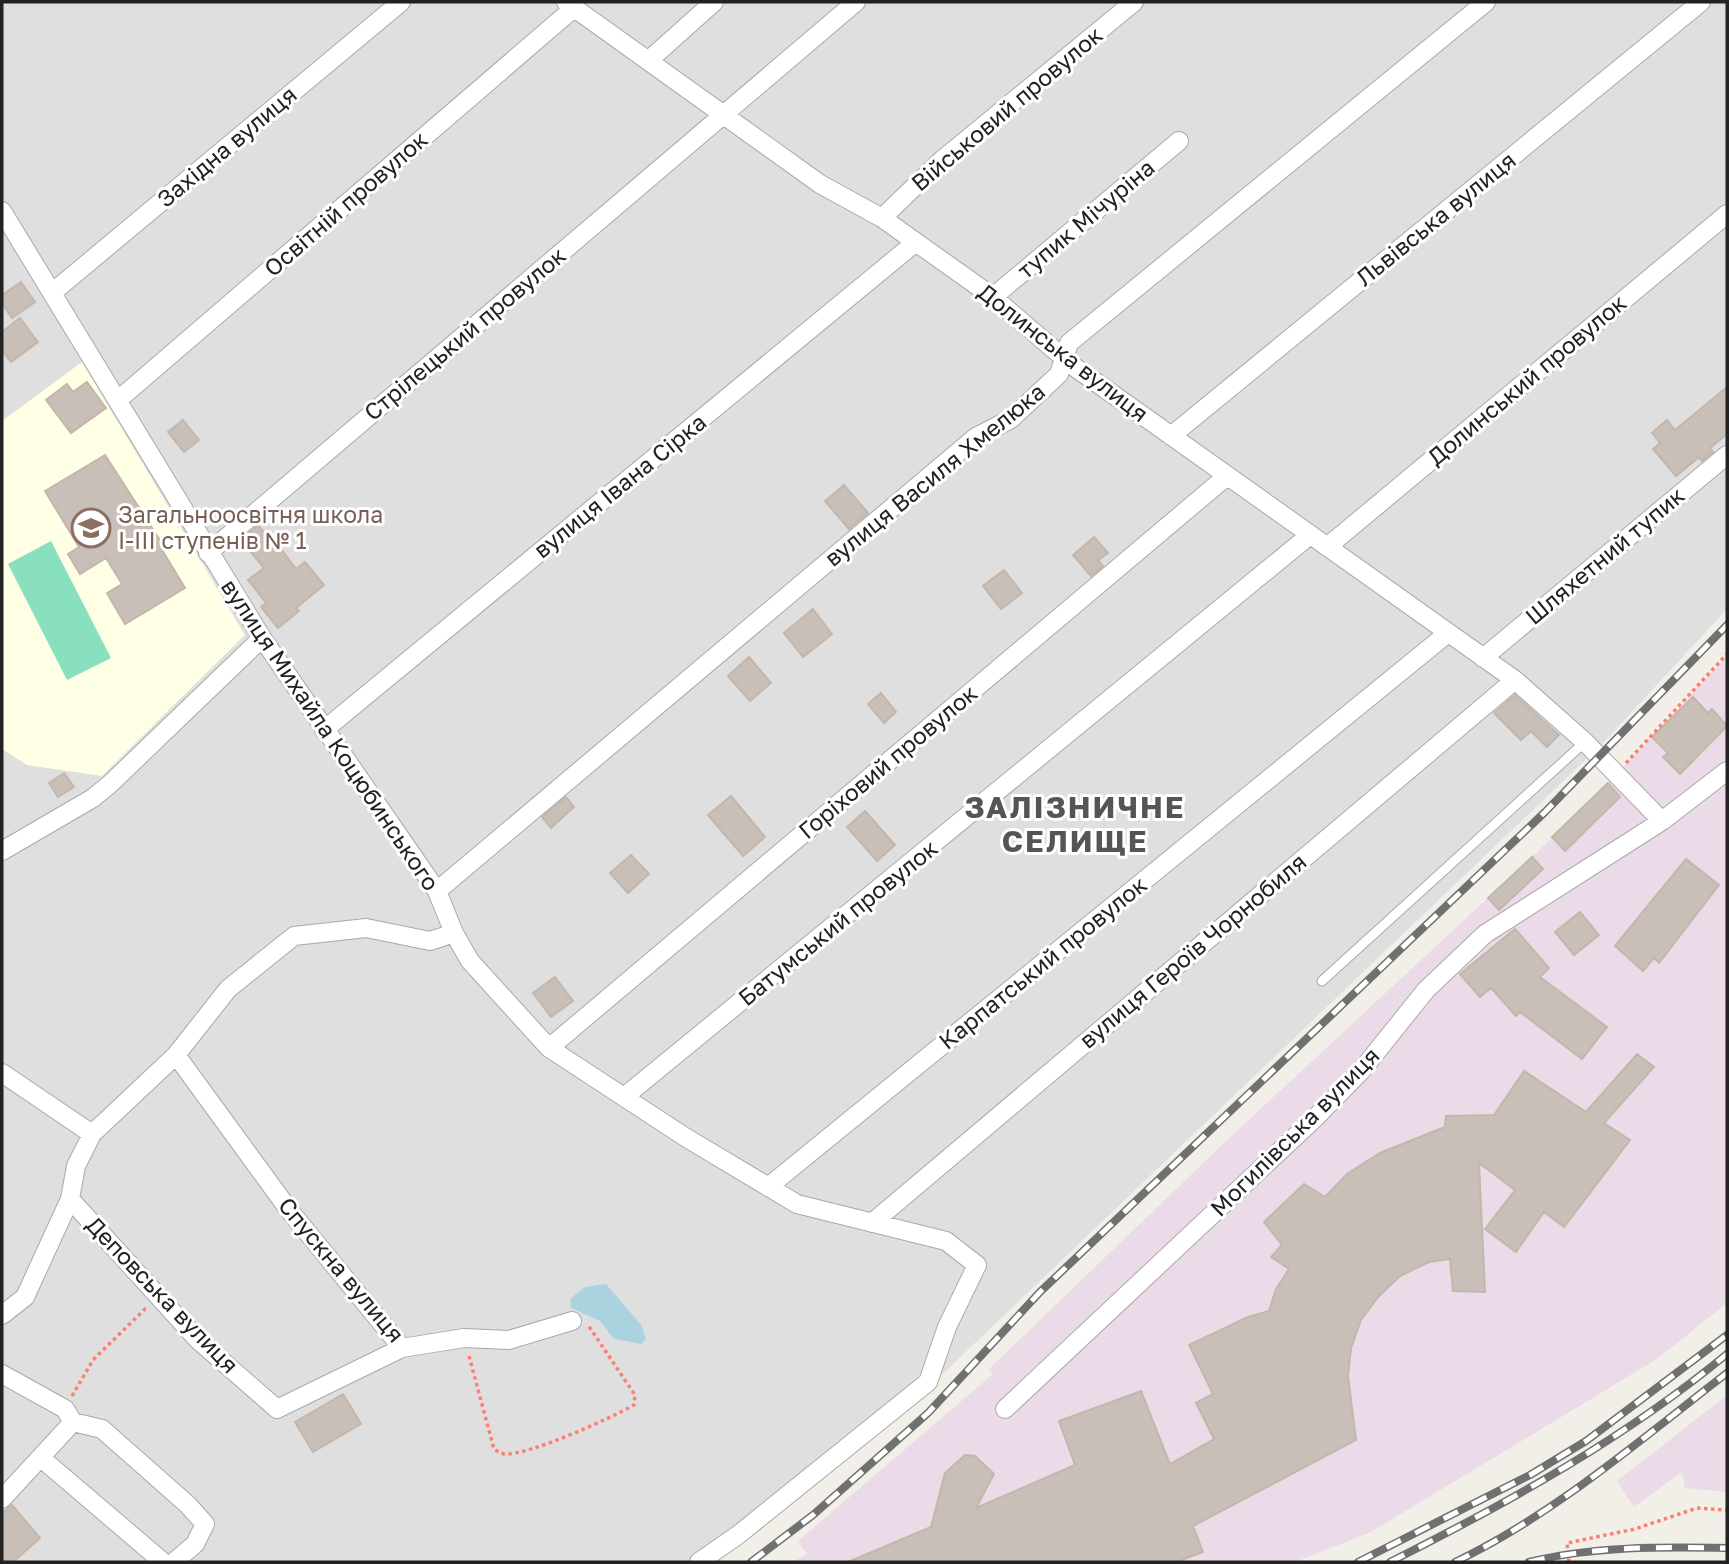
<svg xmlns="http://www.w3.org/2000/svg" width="1729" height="1564" font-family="'Golos Text',sans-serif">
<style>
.residential{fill:#e0dfdf}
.industrial{fill:#ebdbe8}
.education{fill:#ffffe5}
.pitch{fill:#88e0be}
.water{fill:#aad3df}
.building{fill:#c7bfb8;stroke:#c4b6ab;stroke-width:2}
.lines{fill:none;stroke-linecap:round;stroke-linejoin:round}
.lane-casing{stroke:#a9a9a9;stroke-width:11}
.street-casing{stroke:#a9a9a9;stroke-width:20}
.path{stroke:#fa8072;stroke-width:3.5;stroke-dasharray:3.5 3.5;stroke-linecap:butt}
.lane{stroke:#fff;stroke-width:9}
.street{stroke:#fff;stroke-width:18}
.rail-casing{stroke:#707070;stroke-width:8}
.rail{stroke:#fff;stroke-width:5;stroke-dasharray:16;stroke-linecap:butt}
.labels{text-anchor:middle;stroke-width:6;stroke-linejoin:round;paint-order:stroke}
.street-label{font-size:23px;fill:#222;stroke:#fff}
.education-label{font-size:23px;fill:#785e54;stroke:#fff;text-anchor:start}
.district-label{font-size:30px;font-weight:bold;letter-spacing:2px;fill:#555;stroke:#fff}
</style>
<rect width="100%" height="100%" fill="#f2efe9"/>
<path class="residential" d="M2 2H1727V609L1603 743 931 1385 713 1562H2Z"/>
<path class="industrial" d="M1727 657V1303L1657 1359 1371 1532 1295 1562H793L807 1554 798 1541 993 1374 989 1369 1225 1142 1532 857 1617 774Z
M1727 1395V1492L1685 1488 1682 1472 1634 1507 1617 1481Z"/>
<path class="education" d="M82 362 245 635 102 776 27 765 2 749V421Z"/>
<path class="pitch" d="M51 541 111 658 67 680 8 564Z"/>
<path class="water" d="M606 1284 641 1325 646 1338 642 1344 614 1339 600 1321 571 1308 570 1299 585 1287Z"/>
<path class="building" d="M21 282 35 302 12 318 2 303V295Z
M20 318 38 342 11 362 2 350V332Z
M87 382 106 408 71 433 46 400 67 384 73 392Z
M1727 387V434L1710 448 1713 452 1702 461 1699 457 1676 476 1653 449 1660 443 1652 433 1667 420 1675 430Z
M183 420 199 440 184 452 168 432Z
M105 455 165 548 162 550 185 588 125 624 107 593 122 584 106 558 80 574 68 554 79 547 45 491Z
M844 485 868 513 849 529 825 501Z
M258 525 271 541 274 539 296 569 305 562 324 585 296 608 299 611 278 628 261 607 266 603 248 580 264 568 241 540Z
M1094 537 1108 553 1098 560 1103 566 1091 576 1073 555Z
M1004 570 1022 593 1001 609 983 586Z
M813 609 832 634 803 657 784 633Z
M749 657 771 683 750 701 728 676Z
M881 693 896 712 884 723 868 704Z
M1515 695 1559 735 1547 747 1531 731 1521 740 1494 713Z
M1693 697 1708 713 1712 709 1727 726 1680 774 1663 757 1668 753 1652 737Z
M64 773 74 787 58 797 49 783Z
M1608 783 1620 797 1565 851 1552 837Z
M731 796 765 837 743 856 708 815Z
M566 797 574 807 551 828 542 817Z
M865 811 895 845 877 861 847 827Z
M631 855 649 874 628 893 610 873Z
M1532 857 1543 869 1499 910 1488 898Z
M1686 859 1719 885 1659 963 1654 958 1643 971 1615 946Z
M1580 912 1599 935 1574 955 1555 932Z
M1515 929 1549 968 1540 977 1607 1027 1582 1059 1520 1012 1516 1016 1491 988 1480 997 1460 974Z
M555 977 573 1001 551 1017 533 993Z
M1637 1054 1654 1067 1604 1123 1630 1140 1564 1227 1544 1212 1516 1252 1485 1229 1515 1190 1479 1163 1485 1292 1453 1291 1450 1259 1429 1262 1400 1276 1379 1296 1361 1320 1351 1348 1348 1376 1356 1440 1193 1526 1203 1552 1176 1562H848L931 1527 945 1473 965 1455 975 1456 994 1474 976 1508 1075 1465 1059 1421 1141 1391 1170 1464 1214 1439 1196 1403 1213 1394 1189 1345 1248 1317 1269 1311 1276 1289 1289 1269 1271 1257 1282 1245 1264 1222 1304 1184 1325 1197 1347 1174 1380 1153 1445 1127 1446 1116 1494 1115 1524 1071 1586 1112Z
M343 1394 361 1424 313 1452 295 1422Z
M12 1505 40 1538 13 1562H2V1513Z"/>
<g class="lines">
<defs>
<path id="lane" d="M1322 981 1585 742"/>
<path id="street" d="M566 2 820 184 882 218 993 297 1073 366 1515 680 1585 742 1662 821
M648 61 714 2
M2 211 262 638 437 891 454 933 470 961 549 1048 685 1137 797 1204 946 1241 977 1265 947 1327 928 1382 738 1535 699 1562
M882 218 942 160 1134 2
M53 292 401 2
M993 297 1179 141
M118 400 574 8
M1171 436 1701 2
M1327 547 1727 214
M208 553 856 2
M1483 658 1727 455
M324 730 916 242
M2 851 93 798 110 784 262 638
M437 891 976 437 1011 419 1059 374 1069 343 1486 2
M549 1048 1227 476
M176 1055 289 1210 402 1348 464 1338 509 1340 572 1321
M2 1073 92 1134
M624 1097 1310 535
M768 1187 1448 633
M70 1199 198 1340 277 1409 402 1348
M872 1223 1515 680
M2 1315 25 1297 70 1199 76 1166 92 1134 176 1055 228 989 294 936 366 928 430 941 454 933
M2 1374 65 1409 73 1422 102 1429 188 1505 205 1524 195 1544 174 1562
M1005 1409 1315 1118 1361 1071 1426 990 1485 934 1662 821 1727 771
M41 1458 163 1562
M2 1499 73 1422"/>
</defs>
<use href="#lane" class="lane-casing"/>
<use href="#street" class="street-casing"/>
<path class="path" d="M1626 763 1727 654
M469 1356 494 1449C497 1451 500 1453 504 1454 528 1456 611 1418 634 1405L635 1395 588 1325
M72 1396 93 1360 145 1309H149
M1569 1562 1567 1543 1635 1529 1697 1508 1727 1510"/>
<use href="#lane" class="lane"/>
<use href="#street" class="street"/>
<defs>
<path id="rail" d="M751 1562 813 1515 928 1413 1040 1292 1545 812 1727 625
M1358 1562 1530 1475 1586 1441 1727 1335
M1390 1562C1509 1502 1624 1439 1727 1354
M1455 1562C1555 1514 1640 1440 1727 1373
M1529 1562C1593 1546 1661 1547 1727 1548"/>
</defs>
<use href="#rail" class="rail-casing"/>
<use href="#rail" class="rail"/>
</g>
<defs>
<symbol id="school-ring" viewBox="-11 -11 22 22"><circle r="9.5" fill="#fff" stroke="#8d6e63" stroke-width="1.5"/><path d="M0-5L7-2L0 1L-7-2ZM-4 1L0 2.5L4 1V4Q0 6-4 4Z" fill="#8d6e63"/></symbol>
</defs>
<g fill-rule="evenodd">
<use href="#school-ring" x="69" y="506" width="44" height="44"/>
</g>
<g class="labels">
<g class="street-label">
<text transform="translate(1007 109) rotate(-40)" y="8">Військовий провулок</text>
<text transform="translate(227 147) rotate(-40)" y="8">Західна вулиця</text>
<text transform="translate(346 204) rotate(-41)" y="8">Освітній провулок</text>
<text transform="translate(1086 219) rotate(-40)" y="8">тупик Мічуріна</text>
<text transform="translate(1436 219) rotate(-39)" y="8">Львівська вулиця</text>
<text transform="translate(465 334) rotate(-40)" y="8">Стрілецький провулок</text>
<text transform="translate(1063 353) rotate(38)" y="8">Долинська вулиця</text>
<text transform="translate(1527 380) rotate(-40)" y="8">Долинський провулок</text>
<text transform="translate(935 475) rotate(-39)" y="8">вулиця Василя Хмелюка</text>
<text transform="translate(620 486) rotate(-39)" y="8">вулиця Івана Сірка</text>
<text transform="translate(1605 556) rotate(-40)" y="8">Шляхетний тупик</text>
<text transform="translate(330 735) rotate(56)" y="8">вулиця Михайла Коцюбинського</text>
<text transform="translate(888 762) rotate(-40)" y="8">Горіховий провулок</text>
<text transform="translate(838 923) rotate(-39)" y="8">Батумський провулок</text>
<text transform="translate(1193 951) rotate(-40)" y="8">вулиця Героїв Чорнобиля</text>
<text transform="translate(1043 963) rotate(-39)" y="8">Карпатський провулок</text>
<text transform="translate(1295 1132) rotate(-45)" y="8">Могилівська вулиця</text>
<text transform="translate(341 1270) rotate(50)" y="8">Спускна вулиця</text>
<text transform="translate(162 1295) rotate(46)" y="8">Деповська вулиця</text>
</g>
<g class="education-label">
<text x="118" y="523">Загальноосвітня школа<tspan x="118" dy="26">І-ІІІ ступенів № 1</tspan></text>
</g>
<g class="district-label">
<text x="1075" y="818">ЗАЛІЗНИЧНЕ<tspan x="1075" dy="34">СЕЛИЩЕ</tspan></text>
</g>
</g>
<rect width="1729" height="1564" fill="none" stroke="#222222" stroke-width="7"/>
</svg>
